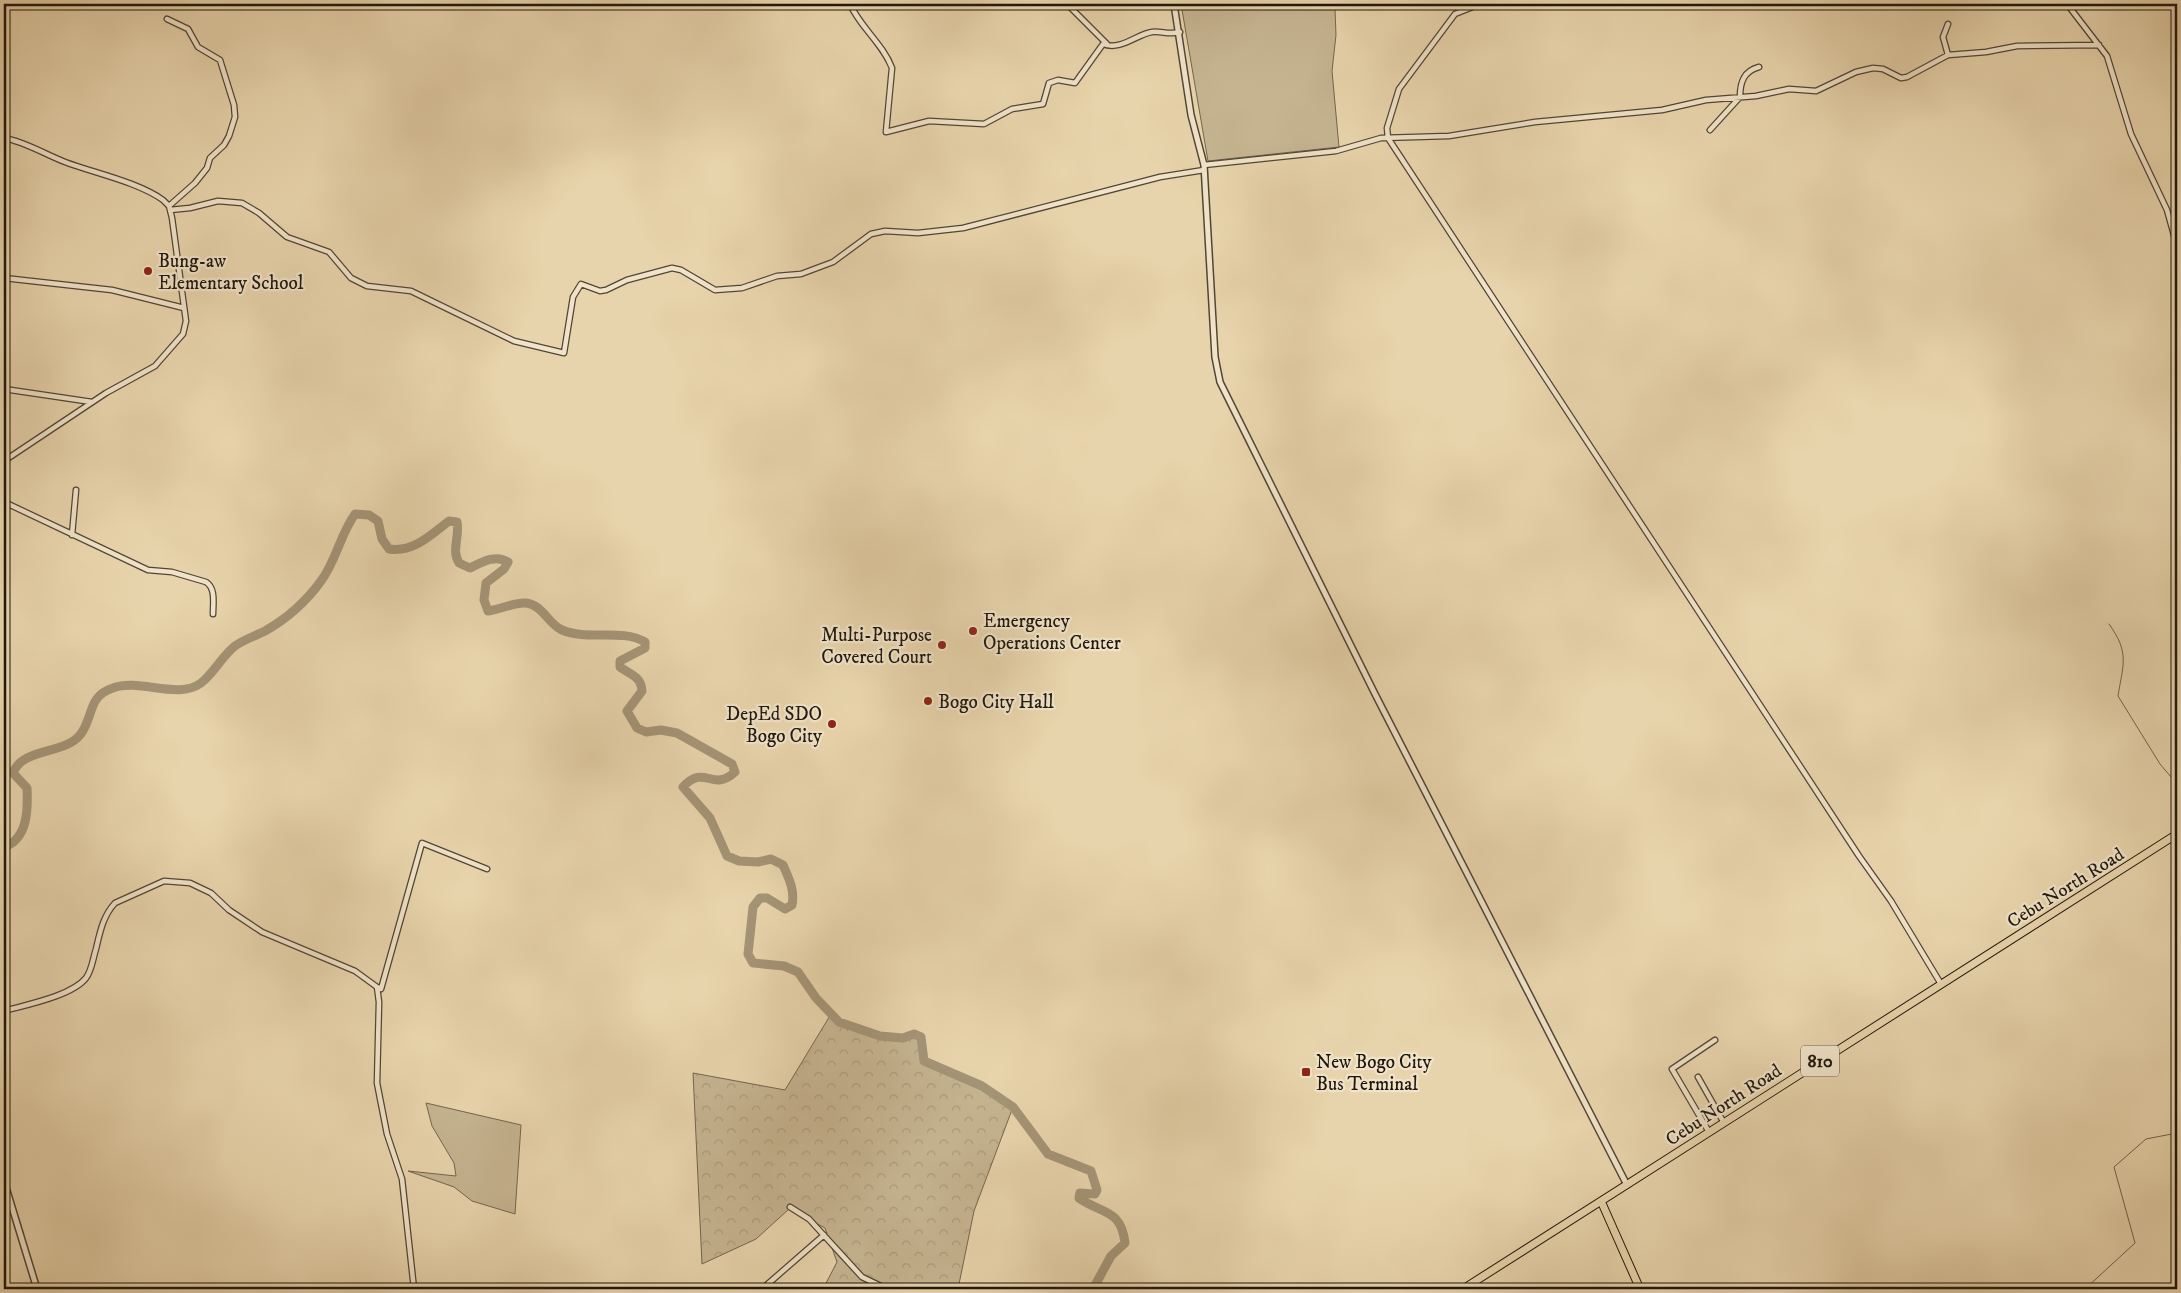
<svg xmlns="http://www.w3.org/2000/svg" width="2181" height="1293" font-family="'IM FELL DW Pica',serif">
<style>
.grass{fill:#c6b491;stroke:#72664f}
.forest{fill:url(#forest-crowns);stroke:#72664f}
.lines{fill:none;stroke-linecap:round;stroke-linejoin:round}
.stream{stroke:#6f624c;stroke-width:1}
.river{stroke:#a49476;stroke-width:9}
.minor-casing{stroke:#514635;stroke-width:7}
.tertiary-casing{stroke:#514635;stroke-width:8}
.trunk-casing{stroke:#1f170d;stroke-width:9}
.minor{stroke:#f0e3c9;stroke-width:4.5}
.tertiary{stroke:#f0e3c9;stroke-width:5}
.trunk{stroke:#e8d4ac;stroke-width:7}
.poi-dot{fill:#8f2418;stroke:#f0e3c9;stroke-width:2}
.labels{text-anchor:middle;stroke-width:4.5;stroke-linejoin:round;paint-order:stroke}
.shield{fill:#f0e3c9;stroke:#5e5445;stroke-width:1}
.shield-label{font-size:18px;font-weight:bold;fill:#1f170d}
.poi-label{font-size:19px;fill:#1f170d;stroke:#f0e3c9;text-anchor:start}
.street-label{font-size:19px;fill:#1f170d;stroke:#f0e3c9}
</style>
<defs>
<pattern id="forest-crowns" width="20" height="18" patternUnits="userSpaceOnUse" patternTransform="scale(1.25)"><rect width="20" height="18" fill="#c6b491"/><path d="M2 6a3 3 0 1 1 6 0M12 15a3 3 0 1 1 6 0" fill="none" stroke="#aa9a7c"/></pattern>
</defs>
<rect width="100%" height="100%" fill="#e8d4ac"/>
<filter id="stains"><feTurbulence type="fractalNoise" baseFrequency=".004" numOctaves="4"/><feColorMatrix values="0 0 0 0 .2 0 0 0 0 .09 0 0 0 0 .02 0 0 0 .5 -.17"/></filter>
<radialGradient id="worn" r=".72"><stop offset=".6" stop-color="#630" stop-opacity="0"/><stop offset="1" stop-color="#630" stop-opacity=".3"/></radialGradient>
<path class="grass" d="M1181 4H1322L1335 9 1336 35 1332 71 1339 147 1208 161Z
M426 1103 521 1125 515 1214 472 1201 454 1187 408 1171 456 1176 454 1163 432 1126Z"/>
<path class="forest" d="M831 1014C849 1032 891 1043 914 1034L921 1037 924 1061 982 1086 1013 1107 974 1211 958 1289H823L837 1262 825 1228 789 1209 756 1239 702 1264 693 1073 785 1090Z"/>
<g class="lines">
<path class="stream" d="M2109 624C2130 653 2123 664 2118 696L2160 764 2177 784
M2085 1289 2135 1243 2114 1167 2146 1139 2177 1133"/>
<path class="river" d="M4 847C28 839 28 809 27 788L13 773C23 747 64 755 80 735 94 718 87 696 113 688 139 678 178 700 201 683 214 673 222 656 235 646 243 640 255 636 265 631 288 618 305 603 321 581 336 561 340 535 355 514L369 515 378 521 382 539 389 549C413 553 431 535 449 521L457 522C460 537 451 550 459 563L470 568C482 562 496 554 508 562L504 569 486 583 484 600 488 611C500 610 514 602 526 603 543 605 548 624 562 630 588 641 621 628 645 642V648L620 661V667C631 675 641 676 642 691L627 711 637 728 646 732 661 730 677 733 732 764 735 772C712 793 705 763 683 787L710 818 727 856 739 861 758 862 771 859 783 865C789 879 795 890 792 905L785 909 767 898H760L753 907 748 954 753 963 784 966 798 972 816 998 839 1022 880 1036 903 1038 914 1034 921 1037 924 1061 982 1086 1013 1107 1048 1154 1091 1171 1097 1190 1095 1194 1080 1193 1079 1198C1101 1214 1121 1208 1125 1243L1111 1256 1093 1289"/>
<defs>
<path id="minor" d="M850 4C860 27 883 44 892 68L886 132 929 121 984 124 1012 109 1043 104 1049 83 1058 80 1075 83 1103 44C1121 51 1137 34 1152 32 1162 31 1169 35 1180 32
M1067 4 1107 44
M1480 4 1455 14 1399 89 1387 128 1388 138 1859 856 1891 901 1941 984
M2067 4 2107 56 2131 134 2167 210 2177 246
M167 19 188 29 198 47 220 60 234 105 235 117 229 136 224 145 210 158 207 168 195 183 169 206
M1948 55 1943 37 1948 24
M1710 130 1740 97C1740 82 1744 71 1759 67
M4 138C26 142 44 154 65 162 94 173 138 182 163 200L169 206 172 218 186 321 183 334 155 366 106 393 4 461
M1204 165 1336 151 1381 138 1449 136 1535 122 1662 110 1706 100 1756 96 1789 89 1816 91 1856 72 1873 68 1883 69 1901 78 1907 77 1948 55 1986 52 2017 46 2099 45
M170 210 190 208 218 201 242 203 259 213 287 237 329 252 351 278 367 286 411 291 514 341 564 353 573 297 581 284 600 291 606 290 627 280 672 268 681 270 715 290 742 288 777 276 801 274 833 262 871 234 885 231 918 233 963 228 1160 177 1204 170
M4 278 112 290 184 308
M4 389 92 402
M4 502 148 570 172 572 206 582C216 588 213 604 213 614
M72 535 76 490
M377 987 381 989 422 843 487 869
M4 1011C25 1005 72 996 86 978 92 970 93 958 96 949 100 932 103 916 115 903L164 881 190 883 211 893 229 910 262 932 355 971 377 987 379 1002 377 1083 387 1134 402 1179 414 1289
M1698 1077 1724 1123
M1709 1132 1672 1069 1715 1040
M790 1207 809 1219 862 1277 887 1289
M762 1289 824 1235"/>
<path id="tertiary" d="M1174 4 1191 115 1204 165 1215 357 1220 382 1375 694 1627 1185
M4 1181 37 1289"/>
<path id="trunk" d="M1601 1201 1640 1289
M1463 1289 2177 834"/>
</defs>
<use href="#minor" class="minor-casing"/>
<use href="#tertiary" class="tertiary-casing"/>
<use href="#trunk" class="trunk-casing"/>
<use href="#minor" class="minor"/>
<use href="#tertiary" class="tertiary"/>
<use href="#trunk" class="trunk"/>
</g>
<g class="poi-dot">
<circle cx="148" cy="271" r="5"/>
<circle cx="973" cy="631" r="5"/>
<circle cx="942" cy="645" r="5"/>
<circle cx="928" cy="701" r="5"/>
<circle cx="832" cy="724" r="5"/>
<rect x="1301" y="1067" width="10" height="10" rx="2.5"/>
</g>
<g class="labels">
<rect class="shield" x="1801" y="1045.5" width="38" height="31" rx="4"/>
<g class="shield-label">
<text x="1820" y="1067">810</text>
</g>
<g class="poi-label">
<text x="158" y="267">Bung-aw<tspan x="158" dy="22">Elementary School</tspan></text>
<text x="983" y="627">Emergency<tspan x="983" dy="22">Operations Center</tspan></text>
<text x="932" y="641" text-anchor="end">Multi-Purpose<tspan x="932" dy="22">Covered Court</tspan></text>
<text x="938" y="708">Bogo City Hall</text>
<text x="822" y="720" text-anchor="end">DepEd SDO<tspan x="822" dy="22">Bogo City</tspan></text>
<text x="1316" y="1068">New Bogo City<tspan x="1316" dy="22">Bus Terminal</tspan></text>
</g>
<g class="street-label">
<text transform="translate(2065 887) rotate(-32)" y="7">Cebu North Road</text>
<text transform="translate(1723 1104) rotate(-33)" y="7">Cebu North Road</text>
</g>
</g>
<rect width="2181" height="1293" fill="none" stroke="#e8d4ac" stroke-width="20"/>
<rect x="5" y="5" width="2171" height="1283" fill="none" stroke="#1f170d" stroke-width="2.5"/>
<rect x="10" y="10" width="2161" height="1273" fill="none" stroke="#1f170d"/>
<rect width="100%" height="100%" filter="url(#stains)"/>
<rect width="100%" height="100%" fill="url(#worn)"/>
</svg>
